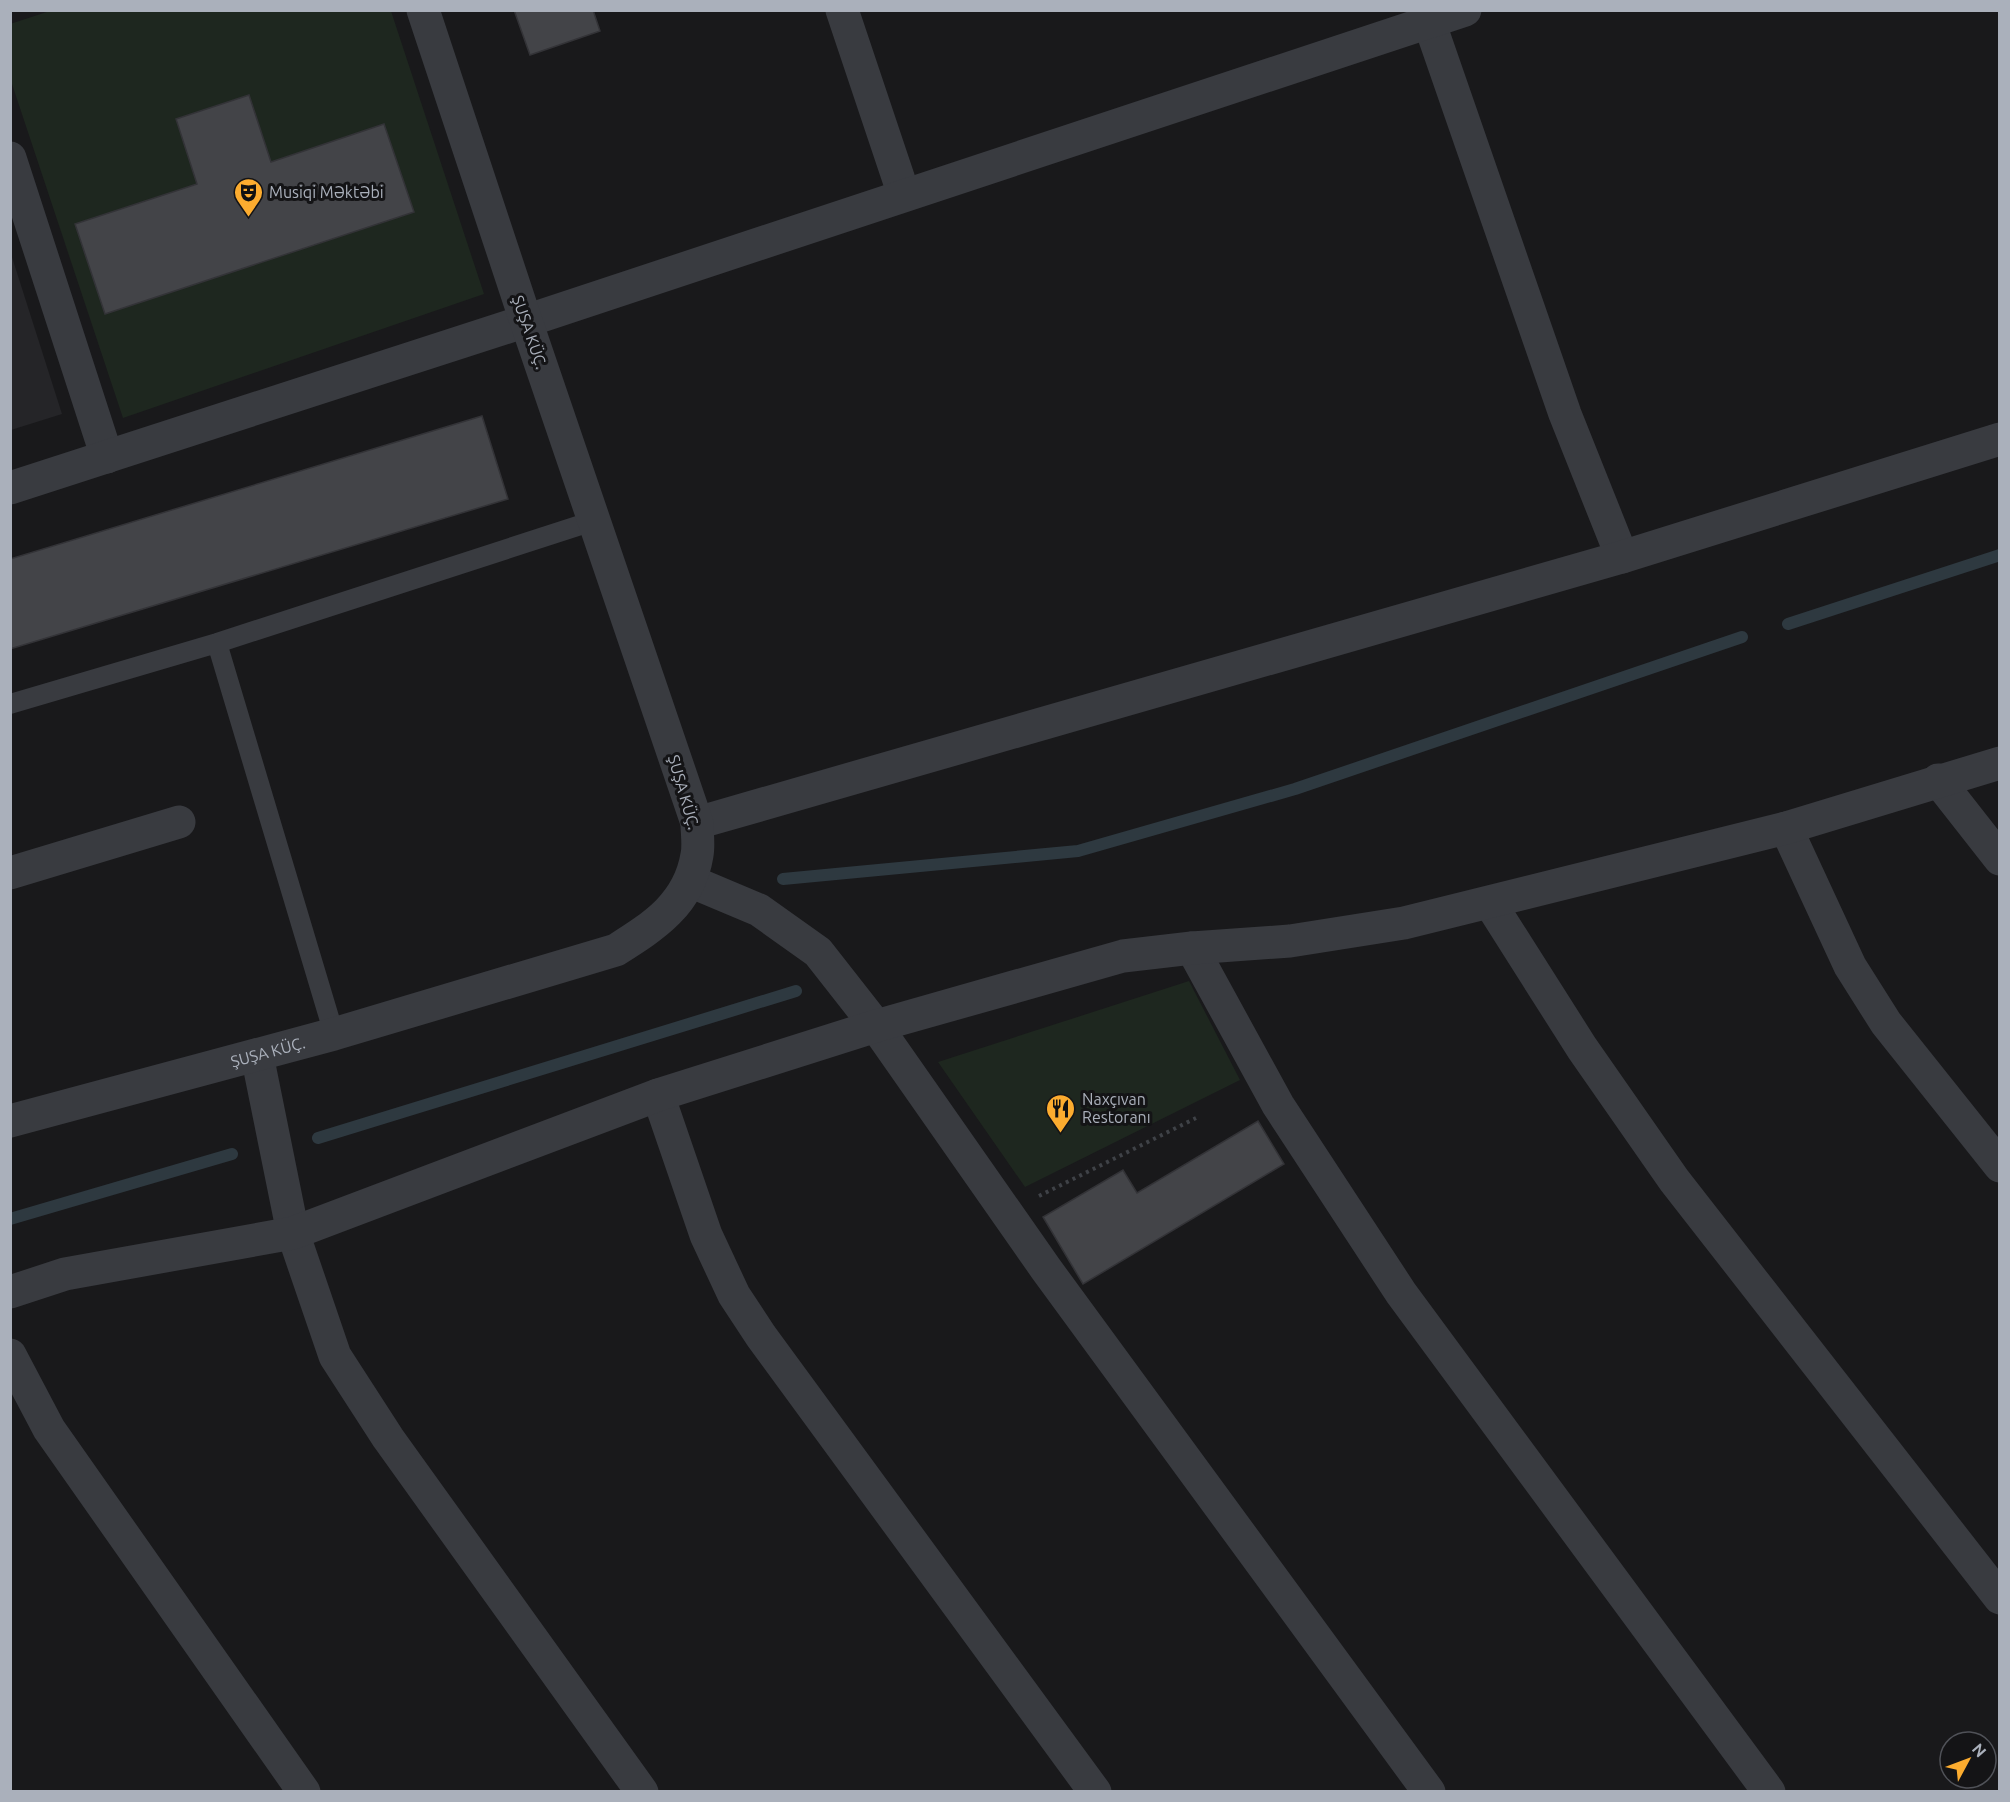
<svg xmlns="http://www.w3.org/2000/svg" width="2010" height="1802" font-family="Ubuntu,sans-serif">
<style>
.built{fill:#252528}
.green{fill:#1e271f}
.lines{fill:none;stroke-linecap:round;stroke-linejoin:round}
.stream{stroke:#2e3940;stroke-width:12}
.building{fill:#434448;stroke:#333337;stroke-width:1.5}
.path{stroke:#3f4247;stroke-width:4;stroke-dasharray:3 4.5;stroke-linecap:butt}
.service{stroke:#393b40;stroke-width:20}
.minor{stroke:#393b40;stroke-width:33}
.labels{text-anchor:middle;stroke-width:6;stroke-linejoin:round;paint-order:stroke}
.poi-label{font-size:16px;fill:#aab0bb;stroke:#141416;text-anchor:start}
.street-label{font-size:16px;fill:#aab0bb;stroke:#141416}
</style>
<rect width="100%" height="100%" fill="#19191b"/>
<path class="built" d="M11 254 62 414 11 430H10Z"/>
<path class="green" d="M53 10 391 11 484 294 123 418 11 81 10 24Z
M1189 981 1240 1080 1025 1187 938 1062Z"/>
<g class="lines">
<path class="stream" d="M1788 624 2000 555
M783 879 1078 851 1295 789 1742 637
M318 1138 796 991
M10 1219 232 1154"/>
</g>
<path class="building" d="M514 10H593L600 31 530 55Z
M249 95 271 162 384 124 414 212 105 314 75 224 197 184 176 119Z
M482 416 508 499 10 649V559Z
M1258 1121 1284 1164 1083 1284 1043 1217 1123 1170 1137 1193Z"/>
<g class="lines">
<path class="path" d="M1039 1196 1196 1118"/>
<path class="service" d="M217 643 334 1034
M10 704 217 643 593 521"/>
<g class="minor">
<path d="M842 10 904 195"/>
<path d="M1425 10 1565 414 1622 557"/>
<path d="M10 158 107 457"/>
<path d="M10 488 526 321 1465 10"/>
<path d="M1938 780 2000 859"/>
<path d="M697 823 1622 557 2000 439"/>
<path d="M1786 828 1850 966 1886 1023 2000 1166"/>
<path d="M10 873 179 822"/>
<path d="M690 881 759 910 818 952 876 1026 1046 1269 1429 1792"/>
<path d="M1490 903 1582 1048 1674 1180 2000 1598"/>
<path d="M1192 948 1278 1105 1401 1293 1769 1792"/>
<path d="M257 1055 293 1233 335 1356 388 1438 642 1792"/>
<path d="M658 1095 706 1235 734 1295 761 1336 1095 1792"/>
<path id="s1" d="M10 1121 334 1034 616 950C654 926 689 904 697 855 699 845 697 833 697 823L526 321 423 10"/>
<path d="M10 1292 65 1274 293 1233 658 1095 876 1026 1123 956 1192 948 1290 941 1404 923 1786 828 2000 763"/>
<path d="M10 1355 49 1429 304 1792"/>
</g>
</g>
<defs>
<symbol id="theatre-pin" viewBox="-11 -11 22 30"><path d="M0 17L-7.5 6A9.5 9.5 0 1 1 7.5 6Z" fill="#fcac2f" stroke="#141416"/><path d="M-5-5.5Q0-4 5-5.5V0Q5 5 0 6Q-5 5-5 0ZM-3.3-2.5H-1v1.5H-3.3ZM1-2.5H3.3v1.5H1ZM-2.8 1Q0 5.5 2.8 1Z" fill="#111"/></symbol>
<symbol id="restaurant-pin" viewBox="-11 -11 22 30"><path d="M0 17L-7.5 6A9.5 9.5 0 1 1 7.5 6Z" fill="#fcac2f" stroke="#141416"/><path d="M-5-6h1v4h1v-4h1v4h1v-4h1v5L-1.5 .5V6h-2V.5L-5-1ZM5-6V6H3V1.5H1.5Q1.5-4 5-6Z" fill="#111"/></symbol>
</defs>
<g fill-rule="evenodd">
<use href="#theatre-pin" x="232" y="176" width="33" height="45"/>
<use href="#restaurant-pin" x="1044" y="1092" width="33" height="45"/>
</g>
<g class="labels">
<g class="poi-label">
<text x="269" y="198">Musiqi Məktəbi</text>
<text x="1082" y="1105">Naxçıvan<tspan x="1082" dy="18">Restoranı</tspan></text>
</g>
<g class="street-label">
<text transform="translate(530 332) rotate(71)" y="6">ŞUŞA KÜÇ.</text>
<text transform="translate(684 792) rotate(74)" y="6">ŞUŞA KÜÇ.</text>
<text dy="6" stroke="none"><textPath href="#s1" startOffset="267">ŞUŞA KÜÇ.</textPath></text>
</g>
</g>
<rect width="2010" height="1802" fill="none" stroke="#aab0bb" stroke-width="24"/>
<g transform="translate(1968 1760) rotate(49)"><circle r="28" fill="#141416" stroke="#505258" stroke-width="1.5"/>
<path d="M0-4.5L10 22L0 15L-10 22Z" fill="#fcac2f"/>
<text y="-9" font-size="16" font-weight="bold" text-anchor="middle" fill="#aab0bb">N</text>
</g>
</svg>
